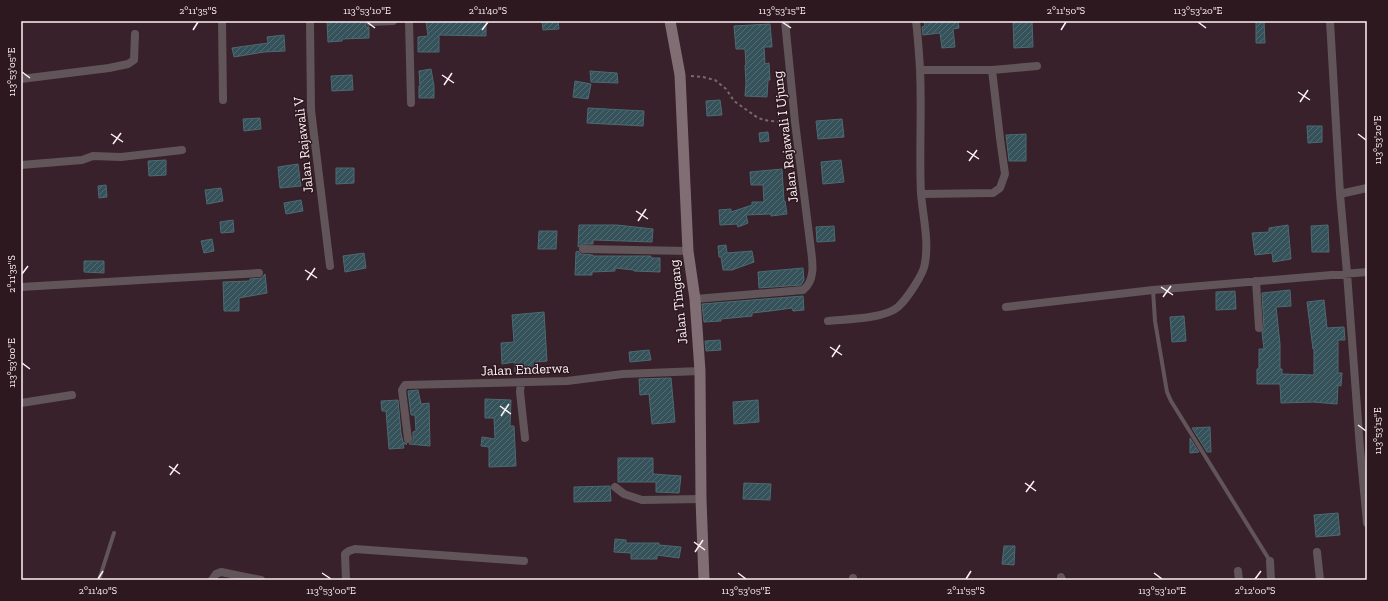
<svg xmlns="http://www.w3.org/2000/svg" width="1388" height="601" font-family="'Zilla Slab',serif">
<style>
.building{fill:url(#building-hatch);stroke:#4c6a72}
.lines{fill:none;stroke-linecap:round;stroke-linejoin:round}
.path{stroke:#7b686f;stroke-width:2;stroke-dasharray:3 3;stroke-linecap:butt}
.lane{stroke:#615559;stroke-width:4}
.street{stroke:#615559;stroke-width:8}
.secondary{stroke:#816e74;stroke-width:11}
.ticks{fill:none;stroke:#fdf1f5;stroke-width:1.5}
.labels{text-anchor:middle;stroke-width:3;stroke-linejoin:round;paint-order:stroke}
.street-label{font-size:14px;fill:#fdf1f5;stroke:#2d1820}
.neatline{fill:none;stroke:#fdf1f5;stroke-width:1.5}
.ticks-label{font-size:10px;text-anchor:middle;fill:#fdf1f5}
</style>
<defs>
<pattern id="building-hatch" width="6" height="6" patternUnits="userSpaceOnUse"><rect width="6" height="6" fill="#35525a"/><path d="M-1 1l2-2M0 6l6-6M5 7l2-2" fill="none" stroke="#536b72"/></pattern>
</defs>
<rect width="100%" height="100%" fill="#38212a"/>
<path class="building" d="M327 21H365L366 27H369V38L342 39V41L328 42Z
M426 21H486V36L439 35V52H418V37L428 36Z
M542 21H558L559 29 543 30Z
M924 21H958L959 28 953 29 955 47 942 48 940 33 923 35 922 27 925 26Z
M1013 21H1032L1033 47 1014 48Z
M1256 21H1264L1265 43H1256Z
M770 24 772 47H764L765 64 769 63 770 80H768L767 97 745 96 746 83 745 65H746L745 49H736L734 26Z
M284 35 285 51 264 52 234 57 232 48 268 43 267 37Z
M431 69 434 86V98H419V86H420L419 71Z
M590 71 617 73 618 83 591 82Z
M352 75 353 90 332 91 331 76Z
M575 81 591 84 588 99 573 97Z
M720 100 722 115 707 116 706 101Z
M588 108 644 111 643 126 587 123Z
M260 118 261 129 244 131 243 119Z
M842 119 844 137 818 139 816 121Z
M1307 126H1322V142L1308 143Z
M768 132 769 141 760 142 759 133Z
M1026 134V161H1009L1006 135Z
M166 160V175L149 176 148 161Z
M841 160 844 182 823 184 821 162Z
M298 164 301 186 280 188 278 167Z
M336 168H354V183L336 184Z
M782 169 784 201H785L787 214 771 216V214L746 215 748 223 738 227 737 224 720 225 719 210 731 209V212L752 205V202H764L763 185H751L750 172Z
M106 185 107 197 99 198 98 186Z
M221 188 223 201 207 204 205 190Z
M301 200 303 211 286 214 284 203Z
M233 220 234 232 221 233 220 222Z
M579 225H617L653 229 652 242 595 240H593V244H583L578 247Z
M1288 225 1291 259 1273 262 1272 253 1255 255 1252 233 1269 232V228Z
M1328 225 1329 252H1312L1311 226Z
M834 226 835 241 817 242 816 227Z
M539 231H557L556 249H538Z
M212 239 214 251 204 253 201 241Z
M726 245 727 253 752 251 754 262 732 270H723L721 257H719L718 246Z
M578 251 581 254 593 255V256H651V258H660V272L634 271V270L615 268V271L592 272V275H575L576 252Z
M364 253 366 268 345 272 343 256Z
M84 261H104V273L84 272Z
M803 268 804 280 801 285 759 288 758 272Z
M265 274 267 293 239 298V311H224L223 282 250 281V279L262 278Z
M1290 290 1291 306 1276 307 1280 344V369H1282V374L1314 375V349H1313L1307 302 1324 300 1327 328 1344 327 1345 340H1338V373H1342L1341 386 1338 385 1337 404 1313 402 1281 403 1280 384H1257V369H1259V349H1264L1262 332 1264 328 1262 293Z
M1235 291 1236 309 1216 310V292Z
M803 296 804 310 793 311 792 308 770 311 752 313V316L721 319V321L704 322 702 304Z
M544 312 547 361 536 362 537 370 515 372V362L502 364 501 343 514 342 512 315Z
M1184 316 1186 341 1172 342 1170 317Z
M720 340 721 350 706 351 705 341Z
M649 350 651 360 630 362 629 352Z
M671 378 675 422 652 424 649 394 640 395 639 379Z
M418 390 421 404 429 403 430 446 409 444 413 441V432L416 431 415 415H411L408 391Z
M485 399 511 400 510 426H514L516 466 489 467V447L481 446 482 437 495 439 494 418H485Z
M398 400 401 433 403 442 407 444H403L404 448 389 449 386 411H382L381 401Z
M758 400 759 422 734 424 733 402Z
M1210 427 1211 452H1207L1192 428Z
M1190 438 1199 452 1190 453Z
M618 458H653V474L681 476 679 493 656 492V482H618Z
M744 483 771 484 770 500 743 499Z
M610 486 611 501 574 502V487Z
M1338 513 1340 535 1316 537 1314 515Z
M615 539 626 540V543H659V545L681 547 679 558 657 555V559H631V553L614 552Z
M1004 546H1015L1014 565 1002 564Z"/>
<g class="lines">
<path class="path" d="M691 76 703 77 715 80 726 89 734 101 758 118 769 121 787 122"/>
<path class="lane" d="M1153 290 1155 321 1167 392 1171 401 1270 561
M99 580 114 533"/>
<path class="street" d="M222 21 223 100
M310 21 311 110 330 266
M409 21 411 103
M1330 21 1340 194 1347 273 1360 448 1367 523
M370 22 393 21
M920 70H992L1000 138 1005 174 1000 188 993 193 921 194
M992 70 1037 66
M21 79 109 68 128 64 134 60 135 34
M21 165 82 160 93 156 121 157 182 150
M1340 194 1367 188
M583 249 688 251
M1256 281 1259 328
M21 287 259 273
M695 299 803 290C815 281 813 264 811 250L795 122 785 21
M1006 307 1153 290 1367 272
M828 321C846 319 884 319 898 307 906 300 924 274 925 263 929 240 923 217 921 194 919 153 922 111 920 69 919 53 918 37 916 21
M521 383 520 392 525 438
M21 403 72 395
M408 439 402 390 405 385 567 381 623 374 700 371
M615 487 624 494 642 500 701 499
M1317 552 1320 580
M1270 561 1271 580
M1238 571 1239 580
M1061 577 1062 580
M853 578V580
M212 580 216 574 221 572 261 580
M346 580 345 554 349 551 355 549 524 561"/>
<path class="secondary" d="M670 21 680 75 688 251 695 299 700 371 701 499 704 580"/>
</g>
<path class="ticks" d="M367 22 375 28M782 22 791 28M1198 22 1206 28M193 30 198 22M482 30 488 22M1061 30 1066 22M22 72 30 78M442 75 454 83M444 85 452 73M1298 92 1310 100M1300 102 1308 90M111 134 123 142M1358 134 1366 140M113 144 121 133M967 151 979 159M969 161 977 150M636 211 648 219M638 221 646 209M305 270 317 278M22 274 28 266M307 280 315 268M1161 287 1173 295M1163 297 1171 286M830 347 842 355M832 357 840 345M22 363 30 369M500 406 511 414M501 416 509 404M1358 425 1366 431M169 466 180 474M170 475 178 464M1025 483 1036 491M1026 492 1034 481M694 542 705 550M695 552 703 540M322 573 331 579M738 573 746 579M1154 573 1162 579M98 579 103 571M966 579 971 571M1255 579 1261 571"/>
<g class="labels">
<g class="street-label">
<text transform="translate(785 137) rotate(-97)" y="5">Jalan Rajawali I Ujung</text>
<text transform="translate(303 145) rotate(-96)" y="5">Jalan Rajawali V</text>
<text transform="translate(678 302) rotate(-96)" y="5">Jalan Tingang</text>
<text transform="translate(525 369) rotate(-2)" y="5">Jalan Enderwa</text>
</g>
</g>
<rect width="1388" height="601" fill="none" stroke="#2d1820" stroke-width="44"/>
<rect x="22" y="22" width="1344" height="557" class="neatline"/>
<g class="ticks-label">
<text x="198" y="14">2°11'35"S</text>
<text x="367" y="14">113°53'10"E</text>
<text x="488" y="14">2°11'40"S</text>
<text x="782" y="14">113°53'15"E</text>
<text x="1066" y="14">2°11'50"S</text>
<text x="1198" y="14">113°53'20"E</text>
<text transform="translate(11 72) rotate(-90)" y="4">113°53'05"E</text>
<text transform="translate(1377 140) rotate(-90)" y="4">113°53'20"E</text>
<text transform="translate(11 274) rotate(-90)" y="4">2°11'35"S</text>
<text transform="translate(11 363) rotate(-90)" y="4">113°53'00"E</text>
<text transform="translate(1377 431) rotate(-90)" y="4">113°53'15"E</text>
<text x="98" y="594">2°11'40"S</text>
<text x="331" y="594">113°53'00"E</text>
<text x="746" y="594">113°53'05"E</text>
<text x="966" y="594">2°11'55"S</text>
<text x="1162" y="594">113°53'10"E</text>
<text x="1255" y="594">2°12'00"S</text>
</g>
</svg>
